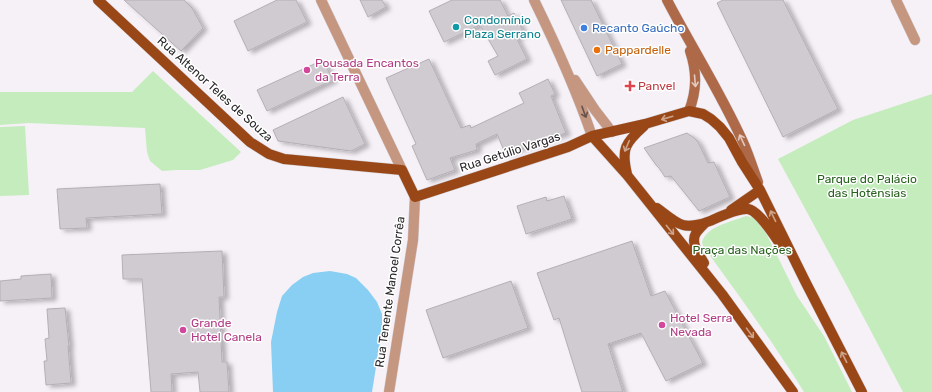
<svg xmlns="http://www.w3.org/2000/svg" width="932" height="392" font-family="Rubik,sans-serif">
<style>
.green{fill:#c4ecbd}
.water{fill:#89cff3}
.building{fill:#d0cbd1;stroke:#b4afb4;filter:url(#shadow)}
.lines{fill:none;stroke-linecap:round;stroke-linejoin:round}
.minor-casing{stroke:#d1ccd2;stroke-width:11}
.tertiary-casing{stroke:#d1ccd2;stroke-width:11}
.secondary-casing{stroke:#d1ccd2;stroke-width:11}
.primary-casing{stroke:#d1ccd2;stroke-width:11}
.minor{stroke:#c69780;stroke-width:10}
.tertiary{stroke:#c69780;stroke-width:10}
.secondary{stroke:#ad6948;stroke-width:10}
.primary{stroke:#994717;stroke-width:10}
.oneway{stroke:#e2cabf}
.oneway2{stroke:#67534b}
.oneway3{stroke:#cca38b}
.culture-dot{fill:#0f9aa8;stroke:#fff;stroke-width:1.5}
.shop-dot{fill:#3f7fe0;stroke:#fff;stroke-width:1.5}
.food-dot{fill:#e8710a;stroke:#fff;stroke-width:1.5}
.hotel-dot{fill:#d1479c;stroke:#fff;stroke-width:1.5}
.health-dot{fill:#e0444e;stroke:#fff;stroke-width:1.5}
.labels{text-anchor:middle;stroke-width:3;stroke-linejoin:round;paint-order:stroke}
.culture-label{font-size:12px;fill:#0d838f;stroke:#fff;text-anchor:start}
.shop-label{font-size:12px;fill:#366cbe;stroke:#fff;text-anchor:start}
.food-label{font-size:12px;fill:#c56008;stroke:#fff;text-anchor:start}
.hotel-label{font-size:12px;fill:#b23c85;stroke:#fff;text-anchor:start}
.health-label{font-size:12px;fill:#be3a42;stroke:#fff;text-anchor:start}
.street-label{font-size:12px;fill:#282628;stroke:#fff}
.park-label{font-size:12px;fill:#28611e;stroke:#fff}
</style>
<defs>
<filter id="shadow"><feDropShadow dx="4.5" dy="2.5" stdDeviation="2" flood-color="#0004"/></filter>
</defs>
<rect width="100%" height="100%" fill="#f6f1f7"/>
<path class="green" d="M153 71 241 152 233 160 200 170H176L162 171 150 161 147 152 145 128 29 123 0 125V92H132Z
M932 94V392H903L846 284 778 159 853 120Z
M25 126 29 195 0 196V127Z
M746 216C753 217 757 219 762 225L797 296 824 336 852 392H804C773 342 738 294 703 246L702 242C707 226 731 222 746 216Z"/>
<path class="water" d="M330 271 347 274 356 278 368 290 377 302 382 314V330L372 392H273L271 342 277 312 282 296 292 285 303 277 313 273Z"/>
<path class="building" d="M124 0H184L192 8 203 28 181 51Z
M277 0H296L307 22 248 51 234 21Z
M360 0H382L386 7 368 17Z
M452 0H500L508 16 514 13 524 33 516 37 527 59 495 75 488 61 498 56 480 25 444 42 429 11Z
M561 0H591L622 64 597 76Z
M723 0H783L838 109 783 137 717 3Z
M429 59 461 128 470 125 471 128 524 103 519 93 548 79 555 94 551 96 566 133 505 153 497 134 476 144 477 150 450 158 455 170 427 180 412 146 416 144 386 78Z
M323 60 333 80 267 111 257 90Z
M343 97 365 144 351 151 278 141 273 130Z
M687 133 694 138 698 142 708 163 714 162 730 197 699 211 671 176 665 177 659 168 656 165 644 148Z
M160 184 162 214 86 218 87 228 60 229 57 189Z
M564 196 572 219 526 234 517 206 546 197 547 201Z
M632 241 651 296 665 291 703 363 666 381 641 333 608 344 623 392H582L559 318 554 320 537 273Z
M222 251 224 297H219L222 362H227L229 392H200L198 372 171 374 172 392H151L142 279H123L122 255Z
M51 274 52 298 0 301V281L21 279V276Z
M511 281 528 328 443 358 426 310Z
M65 308 69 346H68L71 383 46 385 44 361H47L45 339 49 338 47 309Z"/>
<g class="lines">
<defs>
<path id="minor" d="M896 0 915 40"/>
<path id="tertiary" d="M321 0 402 170
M534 0C556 45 576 89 592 136
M575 80 595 110 612 132
M389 392 413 240 415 197"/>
<path id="secondary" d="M667 0C692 48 721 93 743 142 749 155 753 169 758 182
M689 111C697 90 697 72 690 51"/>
<path id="primary" d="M98 0 250 142 269 154 284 159 402 170 415 197 568 147 592 136 645 124 689 111 703 114 711 119 720 127 729 138 742 162 760 190 805 281 862 392
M592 136 627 175 722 294 793 392
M627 174C621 149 625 143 644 126
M657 208C664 213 675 223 683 225 690 227 703 224 710 221 719 217 737 208 748 209 760 211 777 240 784 250
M731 210 760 190
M704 263C699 254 690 243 696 233 698 230 702 226 705 223"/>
</defs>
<use href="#minor" class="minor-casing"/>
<use href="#tertiary" class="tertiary-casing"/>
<use href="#secondary" class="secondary-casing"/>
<use href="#primary" class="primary-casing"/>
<use href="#minor" class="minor"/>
<use href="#tertiary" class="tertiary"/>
<use href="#secondary" class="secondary"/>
<use href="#primary" class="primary"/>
</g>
<defs><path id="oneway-shaft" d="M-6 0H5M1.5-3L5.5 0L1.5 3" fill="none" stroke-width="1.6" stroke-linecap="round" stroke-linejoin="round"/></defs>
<g class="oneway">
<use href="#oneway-shaft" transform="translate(695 81) rotate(85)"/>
<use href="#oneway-shaft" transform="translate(742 140) rotate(-115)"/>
</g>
<use class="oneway2" href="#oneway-shaft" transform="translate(584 112) rotate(70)"/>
<g class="oneway3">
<use href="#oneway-shaft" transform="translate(667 118) rotate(164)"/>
<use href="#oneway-shaft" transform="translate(627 146) rotate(113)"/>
<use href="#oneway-shaft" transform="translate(773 216) rotate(-116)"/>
<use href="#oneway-shaft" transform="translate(670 230) rotate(51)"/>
<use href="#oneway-shaft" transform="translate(750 333) rotate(54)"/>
<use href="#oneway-shaft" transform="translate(844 357) rotate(-117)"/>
</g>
<circle class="culture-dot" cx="456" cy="27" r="4"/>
<circle class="shop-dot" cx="584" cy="28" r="4"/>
<circle class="food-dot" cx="597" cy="50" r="4"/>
<g class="hotel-dot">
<circle cx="307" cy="70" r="4"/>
<circle cx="662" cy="325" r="4"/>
<circle cx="183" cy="330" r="4"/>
</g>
<path class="health-dot" d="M628 80h4v4h4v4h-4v4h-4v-4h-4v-4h4z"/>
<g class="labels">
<g class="culture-label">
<text x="464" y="24">Condomínio<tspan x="464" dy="14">Plaza Serrano</tspan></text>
</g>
<g class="shop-label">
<text x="592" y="32">Recanto Gaúcho</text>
</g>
<g class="food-label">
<text x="605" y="54">Pappardelle</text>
</g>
<g class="hotel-label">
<text x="315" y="67">Pousada Encantos<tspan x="315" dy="14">da Terra</tspan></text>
<text x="670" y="322">Hotel Serra<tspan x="670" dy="14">Nevada</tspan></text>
<text x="191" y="327">Grande<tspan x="191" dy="14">Hotel Canela</tspan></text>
</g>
<g class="health-label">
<text x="638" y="90">Panvel</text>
</g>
<g class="street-label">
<text transform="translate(215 89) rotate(42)" y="4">Rua Altenor Teles de Souza</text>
<text transform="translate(510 152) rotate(-18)" y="4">Rua Getúlio Vargas</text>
<text transform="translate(390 292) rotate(-82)" y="4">Rua Tenente Manoel Corrêa</text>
</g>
<g class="park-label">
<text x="867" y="183">Parque do Palácio<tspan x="867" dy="14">das Hotênsias</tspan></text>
<text x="742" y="254">Praça das Nações</text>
</g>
</g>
</svg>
